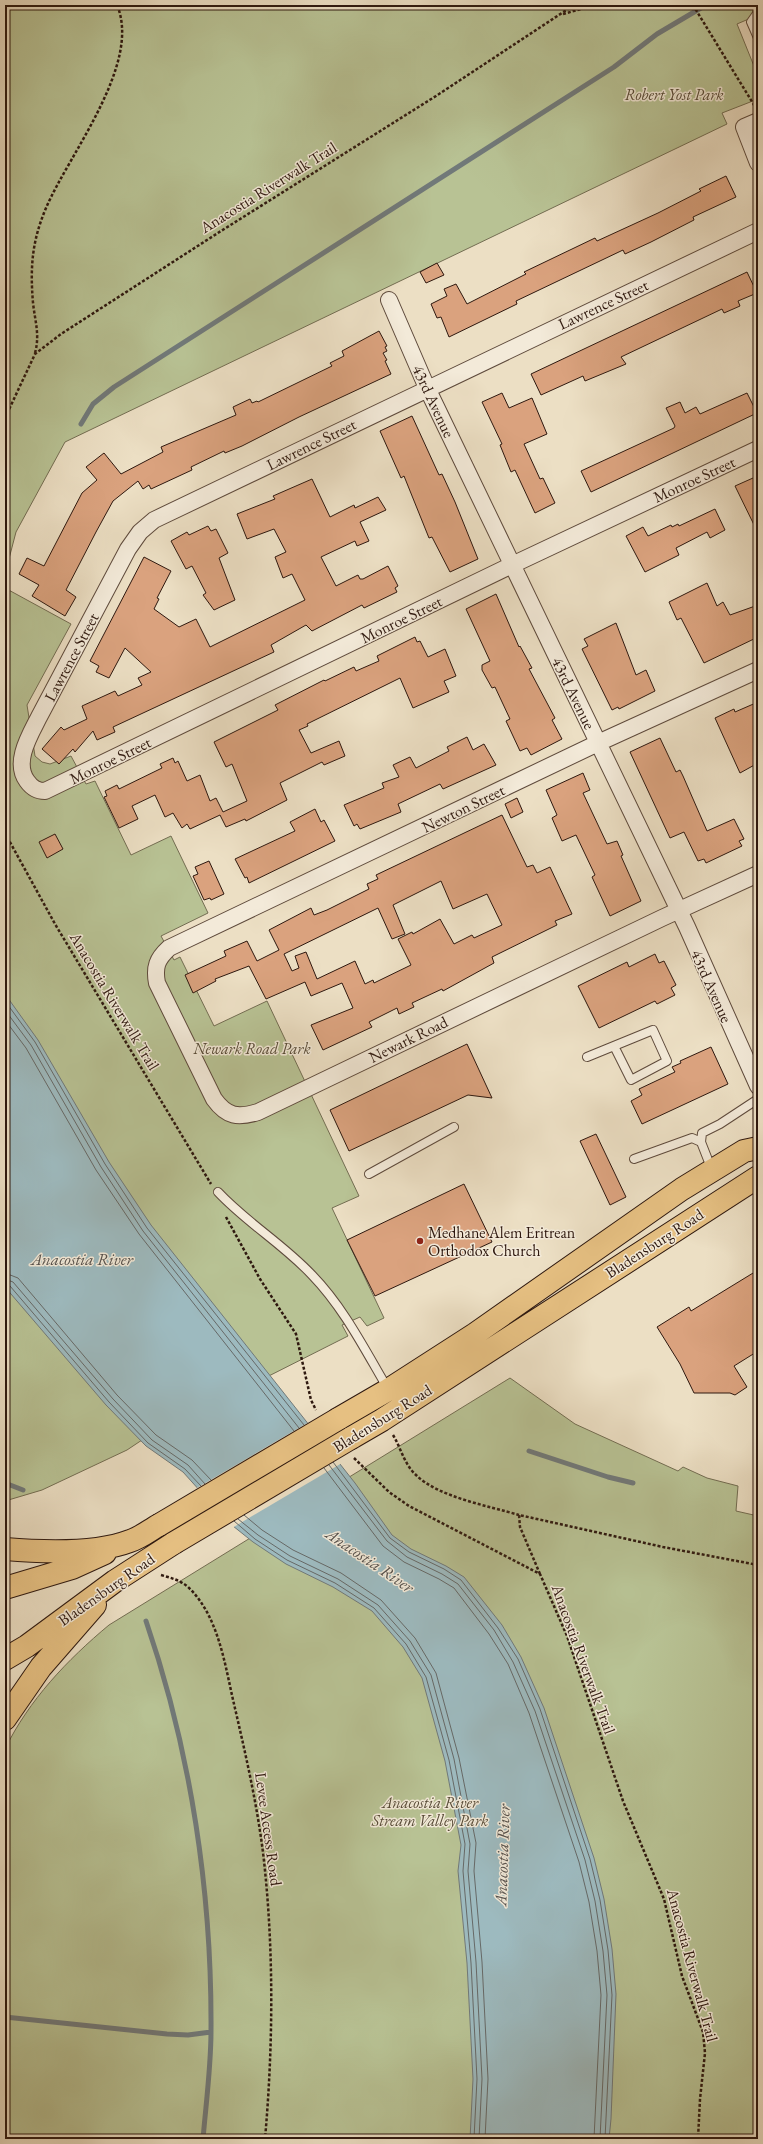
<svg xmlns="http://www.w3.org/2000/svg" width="763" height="2144" font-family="'EB Garamond',serif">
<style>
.green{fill:#b8c294;stroke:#736d52}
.water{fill:#9dbabf;stroke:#717979}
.pier{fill:#ecdfc4}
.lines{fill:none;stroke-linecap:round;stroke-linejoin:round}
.shore{stroke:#666967;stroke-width:1}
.stream{stroke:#717979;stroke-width:5}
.building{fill:#daa27e;stroke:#2e180f;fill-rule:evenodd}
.lane-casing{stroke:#5e4a3c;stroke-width:10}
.street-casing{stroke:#5e4a3c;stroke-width:18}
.primary-casing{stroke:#2e180f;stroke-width:24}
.path{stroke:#2e180f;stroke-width:2.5;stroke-dasharray:3 2;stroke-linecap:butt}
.lane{stroke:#f3ead9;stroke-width:8}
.street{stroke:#f3ead9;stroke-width:16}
.primary{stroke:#e6c082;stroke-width:22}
.primary-bridge-casing{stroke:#2e180f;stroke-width:24;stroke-linecap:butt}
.primary-bridge{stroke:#e6c082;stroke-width:22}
.poi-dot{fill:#8f2418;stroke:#f3ead9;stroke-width:1.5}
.labels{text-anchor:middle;stroke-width:3;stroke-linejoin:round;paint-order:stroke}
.park-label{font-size:16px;font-style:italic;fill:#574b37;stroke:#f3ead9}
.street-label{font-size:16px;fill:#2e180f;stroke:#f3ead9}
.poi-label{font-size:16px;fill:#2e180f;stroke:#f3ead9;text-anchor:start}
.water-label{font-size:17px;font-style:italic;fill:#55514d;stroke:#f3ead9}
</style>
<rect width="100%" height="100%" fill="#ecdfc4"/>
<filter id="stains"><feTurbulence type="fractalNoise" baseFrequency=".005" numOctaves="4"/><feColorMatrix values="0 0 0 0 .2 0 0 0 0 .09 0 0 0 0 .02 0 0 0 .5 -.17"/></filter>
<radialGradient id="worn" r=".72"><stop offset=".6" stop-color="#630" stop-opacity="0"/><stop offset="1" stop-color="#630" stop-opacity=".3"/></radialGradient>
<path class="green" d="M5 5H758V15L737 24 758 76V99L722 113 727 124 65 442 16 532 5 574Z
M5 588 71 624 27 705 35 756 42 762 50 764 71 756 86 784 95 781 131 855 171 836 208 913 161 936 174 960 180 957 214 1026 267 1001 359 1196 332 1208 384 1318 367 1326 360 1317 342 1325 348 1336 142 1440 127 1450 42 1490 5 1501Z
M510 1378 575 1424 678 1471 683 1467 707 1478 738 1486 736 1511 758 1516V2139H5V1749C29 1700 67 1660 109 1625Z"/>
<path class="water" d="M5 994 38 1040 109 1162 151 1225 355 1483 392 1535 411 1549 446 1566 464 1577 502 1625 521 1657 544 1708 594 1858 604 1899 612 1949 616 1994 611 2119 609 2139H470L473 2079 467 1963 458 1871 461 1845 445 1761 422 1678 403 1647 372 1611 333 1587 286 1564 253 1542 228 1522 183 1472 146 1446 106 1405 5 1287Z"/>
<path class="pier" d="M309 1422 342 1463 232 1528 195 1489Z"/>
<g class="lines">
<path class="shore" d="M5 1001 35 1042 105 1164 147 1228 304 1425
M5 1010 31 1045 101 1167 143 1231 299 1428
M5 1020 26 1048 96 1170 139 1234 294 1431
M5 1273 18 1278 117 1395 156 1435 192 1460 211 1480
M5 1279 13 1282 113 1399 152 1440 188 1465 205 1484
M5 1284 10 1286 109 1402 148 1443 185 1469 201 1486
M333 1462 390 1538 409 1552 444 1569 461 1580 498 1628 518 1659 540 1709 590 1859 600 1900 608 1950 612 1995 605 2139
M329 1465 387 1541 407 1557 442 1574 458 1584 494 1630 513 1662 535 1711 585 1860 595 1901 603 1951 607 1995 600 2139
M324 1468 383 1546 404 1562 439 1579 454 1588 489 1634 508 1664 529 1713 579 1862 589 1902 597 1951 601 1995 594 2139
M244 1515 262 1530 293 1550 341 1573 381 1600 415 1638 436 1673 459 1758 476 1843 474 1871 482 1962 488 2079 485 2139
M238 1519 258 1535 290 1556 338 1579 378 1605 410 1641 431 1675 454 1759 470 1844 468 1871 476 1962 482 2079 479 2139
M234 1521 255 1539 287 1560 335 1583 374 1608 406 1644 426 1677 449 1760 465 1844 463 1871 471 1963 477 2079 474 2139"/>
<path class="stream" d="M81 424 93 404 114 387 614 67 657 34 706 5
M529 1451 608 1477 633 1483
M5 1483 23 1490
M146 1621C191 1752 212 1893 211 2031 211 2067 206 2103 203 2139
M5 2017 167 2034 188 2035 211 2032"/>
</g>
<path class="building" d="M726 176 736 197 693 217 694 220 651 242 625 254 623 250 516 301 517 304 449 337 441 317 437 318 431 304 447 296 444 289 456 284 467 304 526 274 524 272 595 238 597 241 658 213 701 191 699 189Z
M437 263 444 275 426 283 420 272Z
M747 272 757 293 738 301 740 306 724 313 722 309 621 357 626 364 585 381 583 376 541 395 531 374Z
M379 331 387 346 385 347 387 351 383 353 387 360 385 361 391 374 299 417 242 446 225 453 224 451 191 467 192 470 151 489 149 485 143 489 138 481 113 501 96 532 66 590 76 597 65 616 32 596 39 585 19 574 27 558 44 566 82 493 97 480 86 467 104 453 121 474 163 452 161 447 236 415 233 407 250 399 252 403 257 401 258 402 332 366 330 363 344 356 342 351Z
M502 393 509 408 532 398 547 434 524 444 540 479 543 478 555 503 535 513 515 470 511 472 500 445 502 444 482 402Z
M747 393 757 413 591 492 581 471 674 428 675 426 666 408 680 402 685 413 696 407 700 414Z
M412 416 439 475 442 474 455 502 478 559 450 572 432 537 429 538 404 476 401 478 380 431Z
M753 478 758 487V533L735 486Z
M312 479 330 517 354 505 355 508 378 497 386 510 360 522 369 541 357 546 355 541 321 557 336 586 358 575 360 579H363L388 566 398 586 395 588 397 592 364 608 362 605 312 631 306 625 271 645 274 652 113 727 115 732 97 740 93 731 75 752 73 749 59 764 42 749 61 727 64 730 87 719 82 706 115 691 118 696 142 685 138 678 151 672 125 648 109 678 96 672 99 666 90 661 144 557 171 571 157 598 159 599 154 609 179 627 196 619 210 647 305 600 292 574 283 578 275 557 286 552 274 529 247 539 237 514 275 499 273 496Z
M715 509 725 530 710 538 707 532 676 548 679 555 645 572 626 536 643 527 648 536 671 525 672 527 678 524 679 526Z
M208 526 211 531 216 529 228 553 219 558 235 600 214 610 203 595 206 593 192 566 186 569 171 541 187 532 189 535Z
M707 583 717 606 723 602 730 615 758 605V637L704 663 681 618 677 620 669 602Z
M496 594 519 647 520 646 532 668 529 669 555 718 552 720 562 739 531 755 527 748 520 751 506 721 510 719 495 687 492 688 482 670V665L490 661 466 609Z
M616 623 636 675 646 670 655 691 619 709 618 707 612 710 582 649 588 646 584 639Z
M415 637 417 642 420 641 428 657 445 649 456 676 444 681 449 692 413 708 400 678 307 724 308 726 299 730 311 753 339 741 345 756 324 765 322 762 280 783 287 800 246 821 245 819 226 827 220 815 190 829 187 824 182 828 173 813 165 817 155 795 132 806 138 819 119 828 104 797 107 796 105 791 117 785 119 789 162 768 160 764 173 758 175 763 178 761 187 781 200 775 210 801 216 798 223 812 247 801 232 764 226 767 214 742 278 710 275 705 324 680 325 681 354 667 356 671 379 661 377 656Z
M758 702V763L740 773 715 718 734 709 735 712Z
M467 737 473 750 484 744 496 765 443 789 440 784 398 804 401 812 360 829 357 824 354 826 344 805 384 788 382 783 399 777 393 765 410 757 416 768 449 751 447 747Z
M660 738 676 772 680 770 683 776 707 831 734 819 744 839 739 841 742 846 706 863 704 859 698 861 684 832 670 838 630 752Z
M583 773 590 790 583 793 607 844 617 841 623 855 621 856 641 901 610 916 592 877 595 875 576 835 562 841 552 818 557 815 546 790Z
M517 798 523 812 511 818 505 804Z
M315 809 321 822 324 820 335 841 249 883 247 877 245 878 235 859 295 831 290 822Z
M502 815 527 867 533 865 537 873 550 867 572 914 555 921 557 925 492 957 494 963 443 991 442 989 412 1003 414 1007 399 1014 397 1008 369 1022 372 1027 323 1050 311 1025 353 1008 342 983 311 996 305 982 266 999 249 966 215 979 216 981 193 993 185 975 226 956 224 951 247 941 257 961 279 950 269 930 311 908 314 915 327 910 369 889 367 884 378 879 376 875ZM441 881 453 909 487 894 502 925 474 938 472 935 454 944 440 919 413 934 412 932 398 939 411 965 374 983 373 980 365 984 355 961 317 979 306 952 295 956 299 968 292 971 284 954 378 908 392 939 405 934 393 905Z
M55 834 63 849 47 858 39 842Z
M209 861 224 894 211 900 210 898 204 900 193 876 198 874 195 867Z
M655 954 659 963 664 961 676 985 671 988 675 995 657 1004 655 1001 599 1028 578 986 627 962 629 967Z
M467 1044 492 1098 468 1095 349 1151 330 1110Z
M711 1047 728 1084 642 1124 631 1101 642 1095 639 1089 675 1072 672 1067 681 1063 680 1061Z
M596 1134 626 1197 610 1205 580 1141Z
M464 1184 492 1242 375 1296 347 1240Z
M758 1270V1351L734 1366 747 1387 735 1395 730 1393H694L680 1364 657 1327 689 1307 691 1311Z"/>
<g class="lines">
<defs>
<path id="lane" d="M758 12 751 22 758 38
M587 1057 653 1030 667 1061 631 1080 614 1046
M634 1159 692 1138 701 1142
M712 1170 701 1142 702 1133 720 1124 758 1099
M369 1174 454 1127
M218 1192C247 1223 283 1244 312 1275 344 1308 365 1350 388 1389"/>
<path id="street" d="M758 121 744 127 758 163
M758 231 154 520 140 532 128 549 39 717C30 735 13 762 27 781 32 788 37 791 45 791L512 565 758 449
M389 300 427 388 687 927 758 1086
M758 670 598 743 169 948C157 959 154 967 157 983L214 1099C227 1117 238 1118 258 1112L662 918 758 874"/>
<path id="primary" d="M338 1419 388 1390 475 1334 682 1189 744 1151 758 1148
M351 1438 382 1420 758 1177
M5 1549C41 1552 96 1554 130 1541 140 1538 150 1530 159 1525
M5 1588 72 1568 105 1553
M5 1659 27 1646 115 1581 174 1543
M5 1719 41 1667 95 1605"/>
</defs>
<use href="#lane" class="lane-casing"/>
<use href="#street" class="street-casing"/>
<use href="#primary" class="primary-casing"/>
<path class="path" d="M693 5 754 105
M563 14 596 5
M35 353C40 335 35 321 33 303 30 267 32 241 46 208 69 154 142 64 117 5
M5 418 35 354 61 334 221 231 436 96 574 5
M5 833 55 924 211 1184
M226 1217 260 1279 296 1334 311 1400 316 1410
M393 1435C401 1448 404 1464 416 1475 438 1497 489 1506 519 1515
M354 1458 389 1492 409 1506 540 1574 567 1636 623 1801 664 1899 682 1976 703 2032 705 2053 700 2099 698 2139
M540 1574 520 1527 519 1515 663 1547 758 1565
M161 1575C171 1578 180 1580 188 1587 219 1616 225 1666 234 1704 246 1756 258 1808 264 1861 274 1953 273 2047 265 2139"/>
<use href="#lane" class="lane"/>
<use href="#street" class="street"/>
<use href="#primary" class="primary"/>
<defs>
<path id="primary-bridge" d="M159 1525 338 1419
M174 1543 351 1438"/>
</defs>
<use href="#primary-bridge" class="primary-bridge-casing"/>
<use href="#primary-bridge" class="primary-bridge"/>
</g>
<circle class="poi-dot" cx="420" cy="1241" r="4"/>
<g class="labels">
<g class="park-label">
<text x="674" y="100">Robert Yost Park</text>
<text x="252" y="1054">Newark Road Park</text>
<text x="430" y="1808">Anacostia River<tspan x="430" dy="18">Stream Valley Park</tspan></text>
</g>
<g class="street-label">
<text transform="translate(268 187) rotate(-32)" y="6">Anacostia Riverwalk Trail</text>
<text transform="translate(603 304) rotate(-25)" y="6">Lawrence Street</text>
<text transform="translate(434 401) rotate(65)" y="6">43rd Avenue</text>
<text transform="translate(311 444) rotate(-26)" y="6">Lawrence Street</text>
<text transform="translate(694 479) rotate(-25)" y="6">Monroe Street</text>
<text transform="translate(401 619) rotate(-26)" y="6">Monroe Street</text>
<text transform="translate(71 657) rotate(-62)" y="6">Lawrence Street</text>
<text transform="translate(574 693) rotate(64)" y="6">43rd Avenue</text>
<text transform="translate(110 760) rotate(-26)" y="6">Monroe Street</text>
<text transform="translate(463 808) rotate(-26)" y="6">Newton Street</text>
<text transform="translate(712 986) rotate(66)" y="6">43rd Avenue</text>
<text transform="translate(115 1001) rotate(59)" y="6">Anacostia Riverwalk Trail</text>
<text transform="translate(408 1039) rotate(-26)" y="6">Newark Road</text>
<text transform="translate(654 1243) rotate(-33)" y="6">Bladensburg Road</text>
<text transform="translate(382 1418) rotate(-32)" y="6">Bladensburg Road</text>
<text transform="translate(106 1589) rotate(-35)" y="6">Bladensburg Road</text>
<text transform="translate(584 1659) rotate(70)" y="6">Anacostia Riverwalk Trail</text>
<text transform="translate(269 1829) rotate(82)" y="6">Levee Access Road</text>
<text transform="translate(693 1965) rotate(75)" y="6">Anacostia Riverwalk Trail</text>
</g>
<g class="poi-label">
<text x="428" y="1238">Medhane Alem Eritrean<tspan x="428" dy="18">Orthodox Church</tspan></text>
</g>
<g class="water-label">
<text x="82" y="1265">Anacostia River</text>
<text transform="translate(370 1560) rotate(34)" y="6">Anacostia River</text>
<text transform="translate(502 1855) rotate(-88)" y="6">Anacostia River</text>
</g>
</g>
<rect width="763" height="2144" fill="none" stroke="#ecdfc4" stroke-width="20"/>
<rect x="6" y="6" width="751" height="2132" fill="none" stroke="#2e180f" stroke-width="2"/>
<rect x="10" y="10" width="743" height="2124" fill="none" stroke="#2e180f"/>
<rect width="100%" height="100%" filter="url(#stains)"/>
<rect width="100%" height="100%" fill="url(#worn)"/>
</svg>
